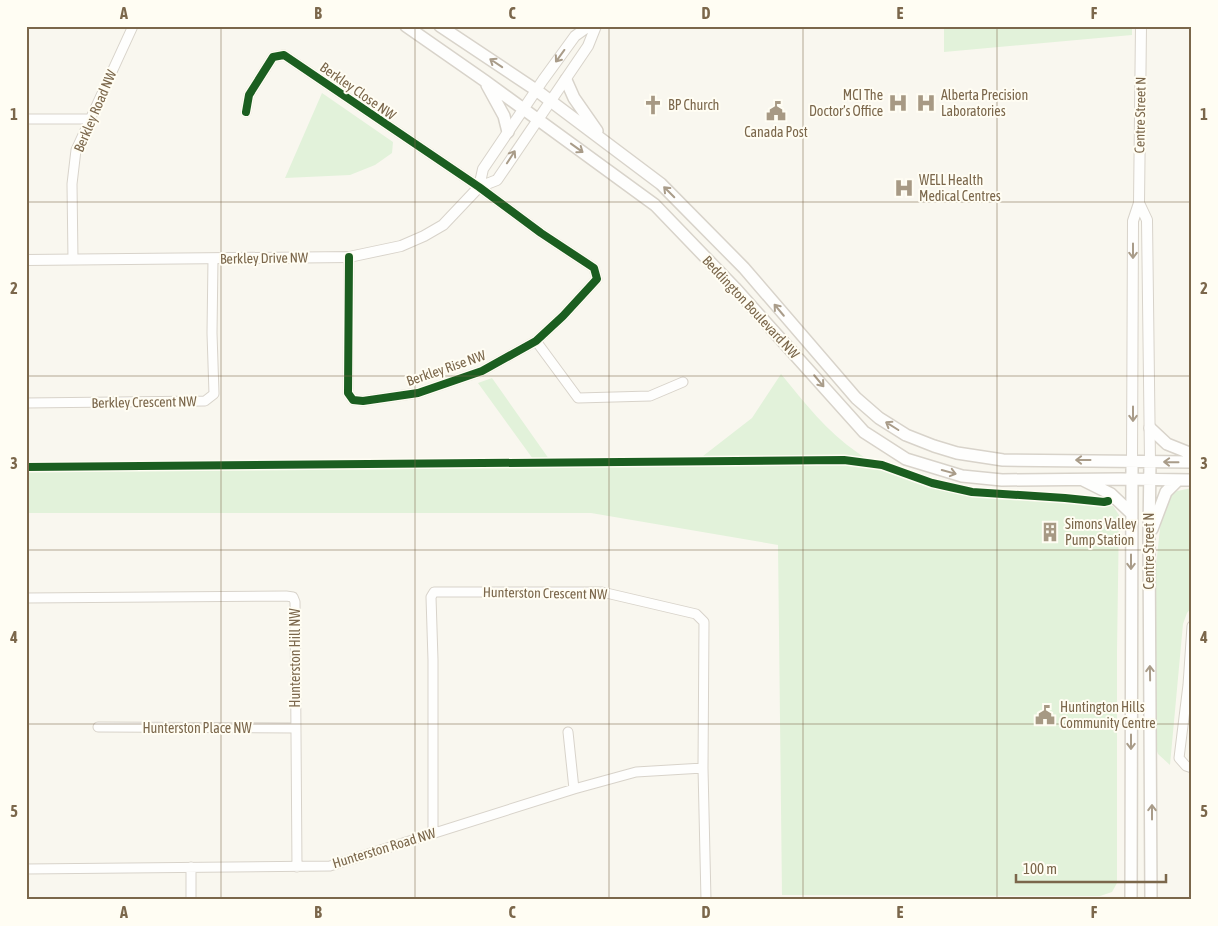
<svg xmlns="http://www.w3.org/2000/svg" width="1218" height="926" font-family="'Asap Condensed',sans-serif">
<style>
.green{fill:#e2f2da}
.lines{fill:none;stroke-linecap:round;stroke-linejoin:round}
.minor-casing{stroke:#d8d3ca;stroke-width:11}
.tertiary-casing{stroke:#d8d3ca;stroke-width:12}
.secondary-casing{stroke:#d8d3ca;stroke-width:14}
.minor{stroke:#fefefd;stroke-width:9}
.tertiary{stroke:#fefefd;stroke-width:10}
.secondary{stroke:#fefefd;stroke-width:11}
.cycleway-casing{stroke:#fffdf3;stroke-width:11}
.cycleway{stroke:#1b5e20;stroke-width:8}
.oneway{stroke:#a99c89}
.grid{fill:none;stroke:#7b674b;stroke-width:1;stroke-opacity:0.55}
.labels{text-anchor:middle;stroke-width:4;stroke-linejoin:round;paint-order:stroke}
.street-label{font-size:14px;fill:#7b674b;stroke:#fffdf3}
.poi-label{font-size:14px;fill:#7b674b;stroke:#fffdf3;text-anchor:start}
.neatline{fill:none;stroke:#7b674b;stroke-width:2}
.grid-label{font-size:16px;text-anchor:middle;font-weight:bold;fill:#7b674b}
</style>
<rect width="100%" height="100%" fill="#f9f7ef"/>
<path class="green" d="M944 26H1132V35L944 52Z
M322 93 393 142 392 153 375 165 350 175 285 178Z
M781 374C804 402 827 432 858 453 891 477 943 492 983 496 1015 500 1047 498 1079 502 1090 503 1101 505 1113 506L1119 515 1117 651V883L1112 892 1100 896 782 895 778 545 591 513H26V464L533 459 478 383 492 378 549 459 703 456 752 418Z
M1192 488V607L1187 613 1183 624 1170 765 1158 754 1154 743 1155 575 1161 519 1169 497 1177 491Z"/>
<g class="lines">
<defs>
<path id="minor" d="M246 112 249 95 273 57 284 55 479 187 541 233 594 268 597 279 563 316 536 341 482 371 418 393 363 401 353 400 348 393 349 257
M26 119H90
M73 259 72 184 76 150 133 26
M536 341 578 398 650 396 683 382
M26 403 205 401 214 394 212 333 213 259
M26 598 286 596 293 597 295 602 297 867
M1192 626 1188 685 1179 758 1186 766 1192 768
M98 727 296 728
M568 732 574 789
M433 833V660L431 597 434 592H602L696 614 704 622 703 768 706 900
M191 867V900
M26 869 330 866 574 789 636 772 703 768"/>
<path id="tertiary" d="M479 187 483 169 543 80 575 36 589 26
M1139 203 1147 220 1150 461
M26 260 349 257 401 246 424 236 443 225 479 187 497 180 588 46 596 26
M1132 461 1133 221 1139 203 1141 26"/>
<path id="secondary" d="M406 26 485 81 655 205 735 288 864 432 906 459 962 476 1002 480 1120 479 1192 480
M440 26 536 90 661 184 744 268 856 398 879 418 906 435 934 446 957 453 1003 460 1192 462
M566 80 574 98 597 131
M487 85 504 116 508 132
M1150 428 1167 444 1192 454
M1150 461 1149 537 1151 900
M1083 480 1111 494 1131 513
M1152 529 1166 492 1178 480
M1131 900 1132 461"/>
</defs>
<use href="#minor" class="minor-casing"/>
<use href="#tertiary" class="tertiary-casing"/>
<use href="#secondary" class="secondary-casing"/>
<use href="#minor" class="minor"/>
<use href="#tertiary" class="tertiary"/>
<use href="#secondary" class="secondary"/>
<defs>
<path id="cycleway" d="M246 112 249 95 273 57 284 55 479 187 541 233 594 268 597 279 563 316 536 341 482 371 418 393 363 401 353 400 348 393 349 257
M26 467 844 460 882 465 932 483 972 492 1065 498 1104 502 1108 501"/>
</defs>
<use href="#cycleway" class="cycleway-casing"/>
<use href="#cycleway" class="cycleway"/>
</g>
<defs><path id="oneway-shaft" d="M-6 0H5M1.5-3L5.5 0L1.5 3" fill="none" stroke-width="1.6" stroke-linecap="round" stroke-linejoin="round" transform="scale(1.25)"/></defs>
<g class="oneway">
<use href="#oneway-shaft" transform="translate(560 56) rotate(126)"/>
<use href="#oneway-shaft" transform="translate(496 63) rotate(-146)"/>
<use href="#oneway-shaft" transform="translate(577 148) rotate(36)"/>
<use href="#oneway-shaft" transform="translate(511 157) rotate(-57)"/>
<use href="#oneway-shaft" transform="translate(669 192) rotate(-135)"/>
<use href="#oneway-shaft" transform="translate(1133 251) rotate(90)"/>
<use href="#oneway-shaft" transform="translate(779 310) rotate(-130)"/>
<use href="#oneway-shaft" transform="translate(819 381) rotate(50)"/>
<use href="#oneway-shaft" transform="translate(1133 414) rotate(90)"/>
<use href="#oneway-shaft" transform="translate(892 426) rotate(-148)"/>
<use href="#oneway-shaft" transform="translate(1083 460) rotate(-180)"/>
<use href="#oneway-shaft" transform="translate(1171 462) rotate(-179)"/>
<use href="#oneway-shaft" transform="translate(949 472) rotate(15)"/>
<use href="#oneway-shaft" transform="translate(1131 562) rotate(90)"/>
<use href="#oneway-shaft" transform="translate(1150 673) rotate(-91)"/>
<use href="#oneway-shaft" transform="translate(1131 742) rotate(90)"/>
<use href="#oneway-shaft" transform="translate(1152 812) rotate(-90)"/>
</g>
<path class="grid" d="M221 26V900M415 26V900M609 26V900M803 26V900M997 26V900M26 202H1192M26 376H1192M26 550H1192M26 724H1192"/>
<defs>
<symbol id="hospital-bare" viewBox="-9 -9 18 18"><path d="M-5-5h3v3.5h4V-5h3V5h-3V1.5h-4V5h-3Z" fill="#a79984" stroke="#fffdf3" stroke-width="2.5" paint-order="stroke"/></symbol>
<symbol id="church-bare" viewBox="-9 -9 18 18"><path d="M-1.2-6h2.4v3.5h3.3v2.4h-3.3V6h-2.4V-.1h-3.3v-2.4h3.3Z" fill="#a79984" stroke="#fffdf3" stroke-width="2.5" paint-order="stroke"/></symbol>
<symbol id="civic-bare" viewBox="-9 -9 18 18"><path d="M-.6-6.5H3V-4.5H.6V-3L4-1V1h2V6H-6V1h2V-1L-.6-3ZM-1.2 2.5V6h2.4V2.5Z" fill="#a79984" stroke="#fffdf3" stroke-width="2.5" paint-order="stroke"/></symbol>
<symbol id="building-bare" viewBox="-9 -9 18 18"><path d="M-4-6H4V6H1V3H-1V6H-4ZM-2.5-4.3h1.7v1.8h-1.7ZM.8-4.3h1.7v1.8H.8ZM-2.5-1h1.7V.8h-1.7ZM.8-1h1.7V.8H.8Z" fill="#a79984" stroke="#fffdf3" stroke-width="2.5" paint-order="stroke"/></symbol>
</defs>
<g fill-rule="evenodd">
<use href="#hospital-bare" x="884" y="89" width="28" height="28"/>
<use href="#hospital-bare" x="912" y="89" width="28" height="28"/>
<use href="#church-bare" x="639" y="91" width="28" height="28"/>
<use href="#civic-bare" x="762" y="97" width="28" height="28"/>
<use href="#hospital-bare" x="890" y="174" width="28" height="28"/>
<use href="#building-bare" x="1036" y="518" width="28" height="28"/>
<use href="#civic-bare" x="1031" y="701" width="28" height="28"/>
</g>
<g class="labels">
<g class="street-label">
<text transform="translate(358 91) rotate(35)" y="5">Berkley Close NW</text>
<text transform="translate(95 111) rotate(-67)" y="5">Berkley Road NW</text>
<text transform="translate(1140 115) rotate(-89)" y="5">Centre Street N</text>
<text transform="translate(264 258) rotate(-1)" y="5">Berkley Drive NW</text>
<text transform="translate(751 307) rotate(47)" y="5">Beddington Boulevard NW</text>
<text transform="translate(446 368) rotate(-19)" y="5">Berkley Rise NW</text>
<text transform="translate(144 402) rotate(-1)" y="5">Berkley Crescent NW</text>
<text transform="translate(1149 551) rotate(-90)" y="5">Centre Street N</text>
<text transform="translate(545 593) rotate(1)" y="5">Hunterston Crescent NW</text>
<text transform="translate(295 658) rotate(-90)" y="5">Hunterston Hill NW</text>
<text x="197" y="733">Hunterston Place NW</text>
<text transform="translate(384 848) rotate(-17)" y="5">Hunterston Road NW</text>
</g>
<g class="poi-label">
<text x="883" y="100" text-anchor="end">MCI The<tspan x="883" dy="16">Doctor’s Office</tspan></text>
<text x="941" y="100">Alberta Precision<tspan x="941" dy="16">Laboratories</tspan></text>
<text x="668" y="110">BP Church</text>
<text x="776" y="137" text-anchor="middle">Canada Post</text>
<text x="919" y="185">WELL Health<tspan x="919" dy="16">Medical Centres</tspan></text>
<text x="1065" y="529">Simons Valley<tspan x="1065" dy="16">Pump Station</tspan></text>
<text x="1060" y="712">Huntington Hills<tspan x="1060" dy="16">Community Centre</tspan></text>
</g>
</g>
<rect width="1218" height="926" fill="none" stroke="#fffdf3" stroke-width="55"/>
<path d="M1016 874v8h150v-8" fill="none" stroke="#7b674b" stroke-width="2.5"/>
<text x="1023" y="874" font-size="15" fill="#7b674b" stroke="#fffdf3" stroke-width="4" paint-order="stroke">100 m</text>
<rect x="28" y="28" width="1162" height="870" class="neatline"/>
<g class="grid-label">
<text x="124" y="19">A</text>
<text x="318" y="19">B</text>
<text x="512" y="19">C</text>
<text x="706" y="19">D</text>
<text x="900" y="19">E</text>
<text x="1094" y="19">F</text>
<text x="14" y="120">1</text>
<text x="1204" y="120">1</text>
<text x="14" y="294">2</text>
<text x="1204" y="294">2</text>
<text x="14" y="469">3</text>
<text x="1204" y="469">3</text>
<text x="14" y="643">4</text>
<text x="1204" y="643">4</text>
<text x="14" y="817">5</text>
<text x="1204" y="817">5</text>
<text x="124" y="918">A</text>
<text x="318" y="918">B</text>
<text x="512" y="918">C</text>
<text x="706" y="918">D</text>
<text x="900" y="918">E</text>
<text x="1094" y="918">F</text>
</g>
</svg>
